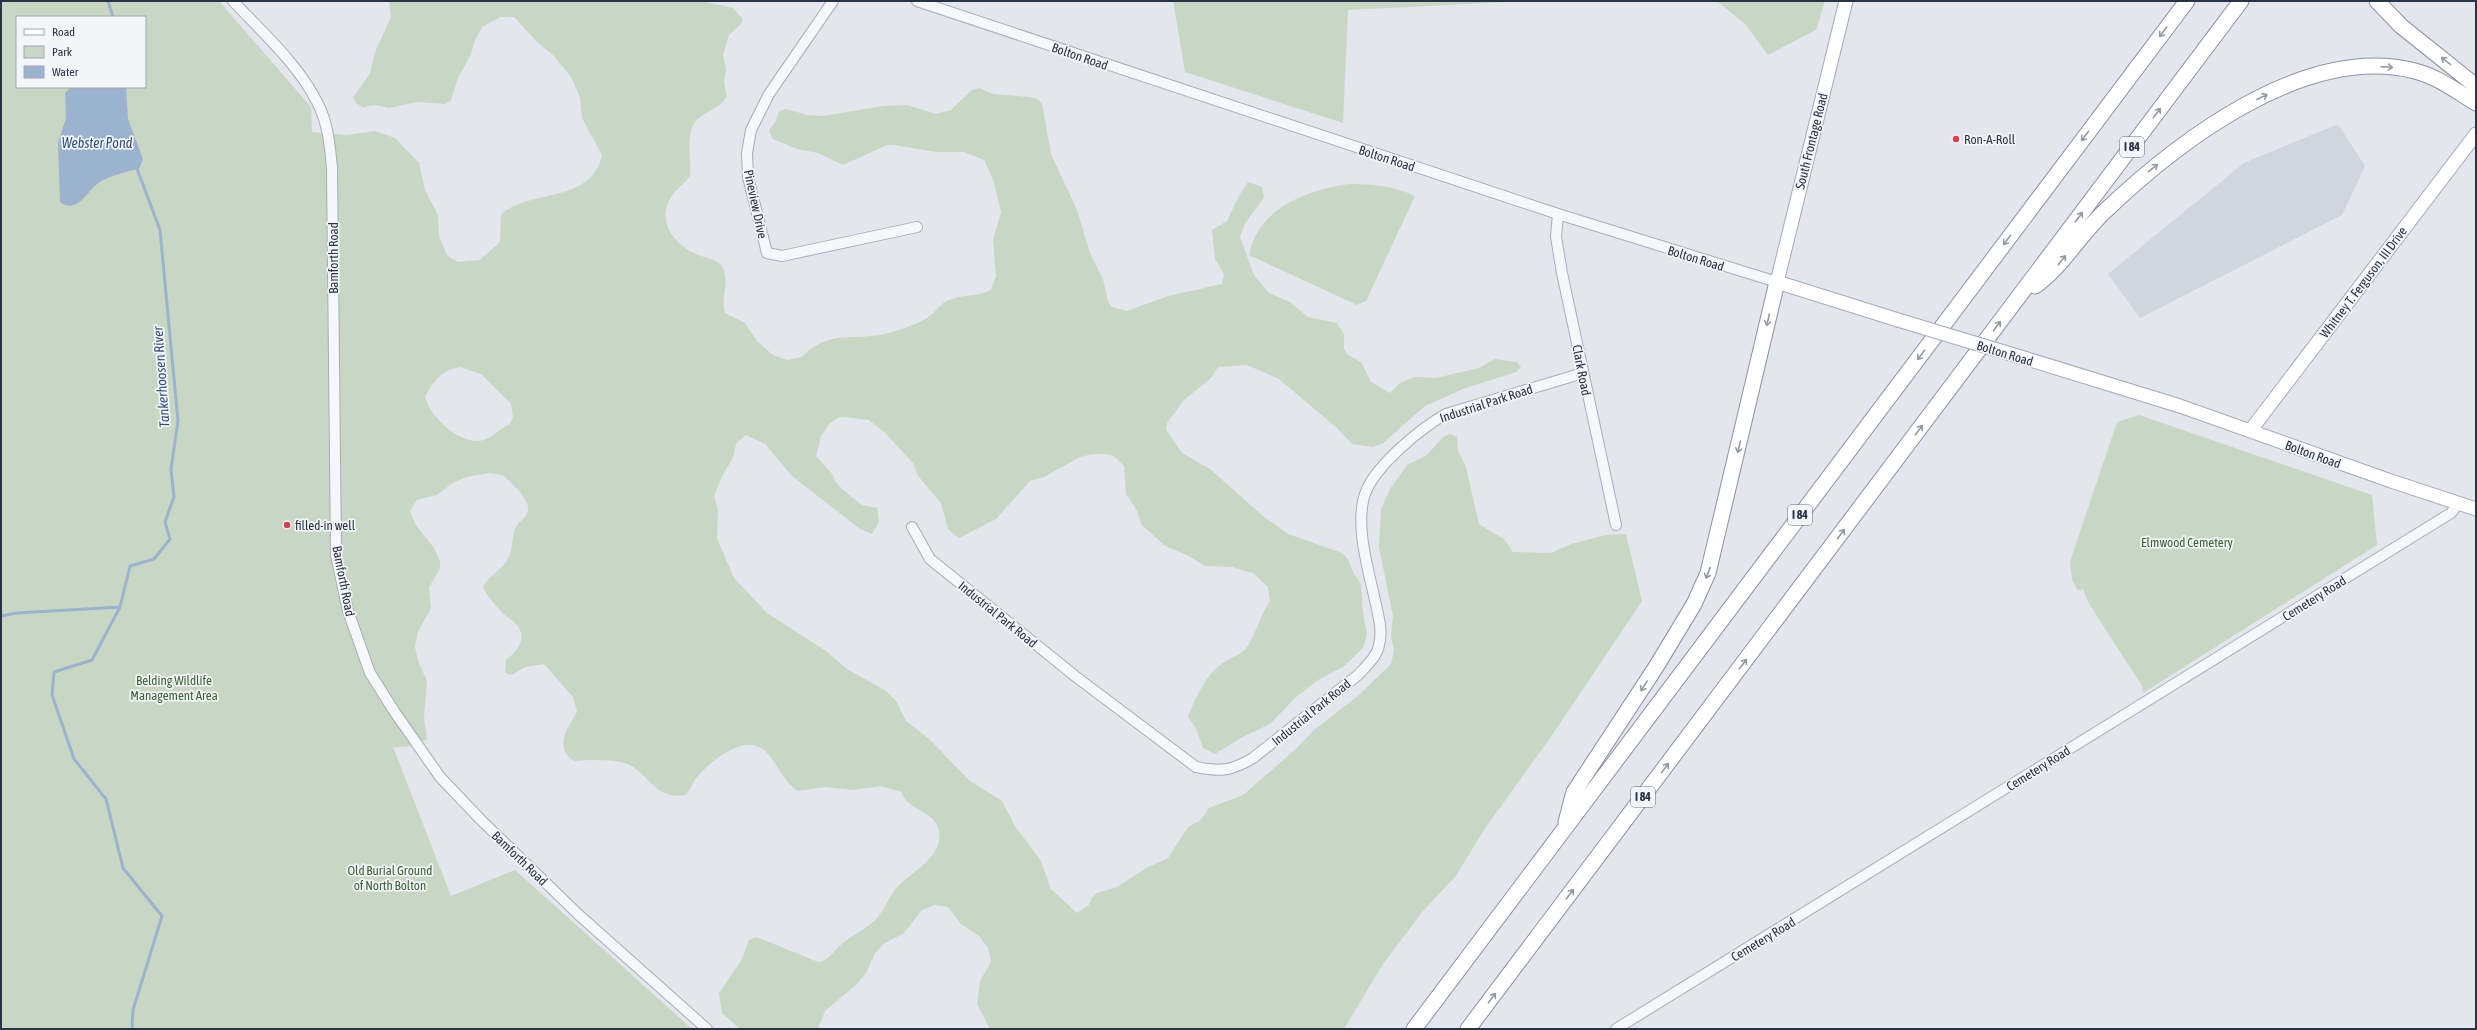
<svg xmlns="http://www.w3.org/2000/svg" width="2477" height="1030" font-family="'Asap Condensed',sans-serif">
<style>
.built{fill:#d0d5de}
.green{fill:#c8d7c3;fill-rule:evenodd}
.water{fill:#9bb3cf}
.lines{fill:none;stroke-linecap:round;stroke-linejoin:round}
.stream{stroke:#9bb3cf;stroke-width:3}
.minor-casing{stroke:#a7adb7;stroke-width:12}
.major-casing{stroke:#a1aab9;stroke-width:15}
.highway-casing{stroke:#8993a4;stroke-width:17}
.minor{stroke:#f6f7fa;stroke-width:10}
.major{stroke:#fff;stroke-width:13}
.highway{stroke:#fff;stroke-width:15}
.major-bridge-casing{stroke:#a1aab9;stroke-width:15;stroke-linecap:butt}
.major-bridge{stroke:#fff;stroke-width:13}
.oneway{stroke:#9499a2}
.poi-dot{fill:#da3e52;stroke:#f3f5f9;stroke-width:1.5}
.labels{text-anchor:middle;stroke-width:3.5;stroke-linejoin:round;paint-order:stroke}
.shield{fill:#f3f5f9;stroke:#666d7c;stroke-width:1}
.shield-label{font-size:12px;font-weight:bold;fill:#293346}
.street-label{font-size:13px;fill:#293346;stroke:#f3f5f9}
.poi-label{font-size:13px;fill:#293346;stroke:#f3f5f9;text-anchor:start}
.park-label{font-size:13px;fill:#3c6335;stroke:#f3f5f9}
.water-label{font-size:14px;font-style:italic;fill:#2f507e;stroke:#f3f5f9}
</style>
<rect width="100%" height="100%" fill="#e3e6ec"/>
<path class="built" d="M2338 124 2365 166 2342 215 2140 318 2108 274 2244 163Z"/>
<path class="green" d="M1 1H219L311 107 312 132 347 135 375 131 395 138 419 163 425 190 438 215 439 236 447 255 452 259 459 262 480 260 500 242 501 214C533 188 591 204 602 155L582 118 580 97 571 77 554 56 538 43 514 17H500L482 27 475 40 471 54 458 78 451 100 445 104 417 102 389 108 376 105 363 107 356 103 353 97 370 74 375 52 391 17 389 1H700L733 8 743 19 740 25 729 35 723 55 726 69 724 83 727 96C721 107 710 110 700 117 683 131 692 158 690 176 684 184 676 189 671 197 655 222 676 247 701 256 708 258 714 259 720 264 732 279 720 295 725 313L745 323 757 341 773 355 787 360 802 357C829 328 856 342 889 333 902 329 921 323 931 315 937 310 940 304 947 301 961 294 977 297 991 290L996 276 993 240 1001 212 993 179 984 160 964 152H936L894 145H887L843 165 818 153 797 149 773 139 769 130 776 121 779 111 786 109 808 115 823 116 883 106 907 105 936 114 951 110 972 90 979 88 993 94 1029 97 1037 99 1042 104 1051 154 1077 210 1090 253 1103 279 1108 302 1112 307 1127 311 1168 296 1222 284 1224 274 1215 259 1212 230 1227 221 1240 194 1248 182 1262 187 1264 198 1245 223 1240 237 1254 275 1269 293 1290 302 1308 317 1337 323 1344 334V349L1348 355 1361 362 1371 382 1390 393 1400 383 1414 377 1436 378 1479 368 1495 359 1517 362 1521 367 1516 372 1463 389 1425 406 1382 444 1372 447 1352 444 1337 428 1279 379 1247 365 1218 367 1211 378 1184 400 1167 423 1166 430 1182 453 1210 469 1263 516 1288 534 1342 553 1348 559 1353 572 1361 584 1363 613 1367 634 1363 648 1343 667 1318 680 1295 698 1270 724 1239 739 1215 754 1203 748 1196 728 1188 717C1195 699 1206 674 1223 663 1231 657 1242 655 1248 646 1257 631 1260 615 1270 601L1268 587 1253 573 1232 567 1205 566 1187 555 1165 546 1141 524 1137 511 1126 494 1124 466 1114 456 1107 454H1093L1080 457 1044 477 1030 481 996 519 959 538 948 529 941 503 918 476 913 463 884 432 869 420 845 417 838 418 829 424 821 436 816 456 833 475 835 481 843 490 862 505 877 508 879 522 872 534 860 529 792 476 765 444 746 435 736 444 733 458 722 476 714 496 718 510 717 538 734 578 767 613 826 651 847 669 886 691 896 701 906 721 929 739 970 781 1002 801 1015 826 1041 861 1051 889 1077 913 1089 905 1092 898 1097 893 1117 887 1148 867 1168 858 1188 827 1201 820 1209 808 1243 795 1298 747 1313 731 1359 695 1391 664 1394 650 1391 637 1393 616 1379 547 1381 509 1390 489 1407 465 1427 455 1444 436 1451 434 1457 437 1458 451 1466 467 1479 524 1505 540 1513 552 1551 553 1571 544 1606 535 1626 534 1642 601 1548 741 1486 827 1455 877 1423 911 1383 964 1344 1029H990L977 1004 980 981 991 962 988 948 980 937 961 924 948 907 935 905 922 910 904 933 885 943 875 953 866 973 857 984 825 1011 818 1029H740L722 1013 719 993 741 961 749 940 756 937C766 940 816 962 820 962 829 960 836 948 843 943 853 935 866 929 875 920 884 911 888 899 895 890 908 873 944 858 939 831 934 809 910 813 901 792L881 786 853 790 825 787 798 791C783 781 778 765 767 753 747 730 711 761 697 777 692 783 691 790 685 795 654 801 647 770 625 763 610 759 590 760 575 761 553 749 567 728 577 712L573 697 544 664 525 667 512 675 505 673 506 660C518 651 529 637 515 623 511 619 505 616 501 611 495 605 488 596 483 588 486 578 496 573 503 566 513 555 511 544 514 531 516 523 523 521 527 514 534 501 510 483 503 475L489 473 467 477 454 482 437 495 417 500 410 511 415 524 434 548 440 561V569L429 587 431 608 418 632 415 647 418 661 427 681 424 718 427 739 415 746 393 747 451 896 515 870 692 1029H1ZM17 17H145V87H17ZM460 367 481 374 511 404 513 417 510 424C501 428 494 436 486 439 463 449 430 417 425 397 434 381 441 370 460 367Z
M1173 1H1528L1348 10 1343 123 1185 72Z
M1717 1H1825L1816 30 1768 55 1745 24Z
M1349 184C1373 184 1393 186 1415 196L1366 301 1357 305 1249 255C1258 208 1307 190 1349 184Z
M2139 415 2372 495 2377 545 2143 693 2142 686 2088 602 2083 589 2078 590 2072 580 2070 562 2117 422Z"/>
<path class="water" d="M71 87H126L128 119 143 159 139 169C127 171 110 176 100 182 86 191 78 215 60 202L58 143 66 118 65 93Z"/>
<g class="lines">
<path class="stream" d="M108 1 113 17
M1 616 17 613 120 607
M132 1029 133 1010 162 916 123 868 106 799 74 759 52 695 54 672 92 660 120 607 130 566 154 559 170 539 165 522 174 497 171 469 178 421 160 230 136 166"/>
<defs>
<path id="minor" d="M233 1C262 32 298 64 317 102 328 122 330 146 332 168L336 555 348 611 370 673 394 711 440 777 481 820 579 915 707 1029
M833 1 769 94 751 130 747 153 748 177 767 253 782 256 917 227
M917 1 1558 214 1777 282
M1558 214 1556 237 1562 273 1616 525
M912 527 930 559 1075 676 1196 767C1221 772 1231 771 1253 758L1358 675C1366 666 1377 657 1379 645 1383 630 1378 615 1375 600 1368 569 1353 519 1367 489 1379 463 1421 428 1446 414L1583 373
M1616 1029 2451 513 2458 504"/>
<path id="major" d="M1846 1 1777 282 1898 320
M2024 358 2180 406 2391 481 2476 509
M2250 431 2476 134"/>
<path id="highway" d="M2377 1 2401 26 2476 86
M2035 286C2062 267 2079 236 2103 213 2177 142 2305 43 2415 71 2438 77 2456 91 2476 103
M1566 822 1574 792 1656 667 1694 604 1708 573 1777 282
M1414 1029 2187 1
M1468 1029 2241 1"/>
</defs>
<use href="#minor" class="minor-casing"/>
<use href="#major" class="major-casing"/>
<use href="#highway" class="highway-casing"/>
<use href="#minor" class="minor"/>
<use href="#major" class="major"/>
<use href="#highway" class="highway"/>
<defs>
<path id="major-bridge" d="M1898 320 2024 358"/>
</defs>
<use href="#major-bridge" class="major-bridge-casing"/>
<use href="#major-bridge" class="major-bridge"/>
</g>
<defs><path id="oneway-shaft" d="M-6 0H5M1.5-3L5.5 0L1.5 3" fill="none" stroke-width="1.6" stroke-linecap="round" stroke-linejoin="round"/></defs>
<g class="oneway">
<use href="#oneway-shaft" transform="translate(2163 32) rotate(127)"/>
<use href="#oneway-shaft" transform="translate(2446 61) rotate(-142)"/>
<use href="#oneway-shaft" transform="translate(2387 67) rotate(3)"/>
<use href="#oneway-shaft" transform="translate(2262 97) rotate(-25)"/>
<use href="#oneway-shaft" transform="translate(2157 113) rotate(-53)"/>
<use href="#oneway-shaft" transform="translate(2085 136) rotate(127)"/>
<use href="#oneway-shaft" transform="translate(2153 168) rotate(-40)"/>
<use href="#oneway-shaft" transform="translate(2079 217) rotate(-53)"/>
<use href="#oneway-shaft" transform="translate(2007 240) rotate(127)"/>
<use href="#oneway-shaft" transform="translate(2062 260) rotate(-51)"/>
<use href="#oneway-shaft" transform="translate(1768 320) rotate(103)"/>
<use href="#oneway-shaft" transform="translate(1997 326) rotate(-53)"/>
<use href="#oneway-shaft" transform="translate(1921 355) rotate(127)"/>
<use href="#oneway-shaft" transform="translate(1919 430) rotate(-53)"/>
<use href="#oneway-shaft" transform="translate(1739 447) rotate(103)"/>
<use href="#oneway-shaft" transform="translate(1841 534) rotate(-53)"/>
<use href="#oneway-shaft" transform="translate(1708 573) rotate(111)"/>
<use href="#oneway-shaft" transform="translate(1743 664) rotate(-53)"/>
<use href="#oneway-shaft" transform="translate(1644 686) rotate(122)"/>
<use href="#oneway-shaft" transform="translate(1665 768) rotate(-53)"/>
<use href="#oneway-shaft" transform="translate(1570 894) rotate(-53)"/>
<use href="#oneway-shaft" transform="translate(1492 998) rotate(-53)"/>
</g>
<g class="poi-dot">
<circle cx="1956" cy="139" r="4"/>
<circle cx="287" cy="525" r="4"/>
</g>
<g class="labels">
<g class="shield">
<rect x="2120" y="137" width="24" height="20" rx="3"/>
<rect x="1788" y="505" width="24" height="20" rx="3"/>
<rect x="1631" y="787" width="24" height="20" rx="3"/>
</g>
<g class="shield-label">
<text x="2132" y="151">I 84</text>
<text x="1800" y="519">I 84</text>
<text x="1643" y="801">I 84</text>
</g>
<g class="street-label">
<text transform="translate(1080 56) rotate(19)" y="5">Bolton Road</text>
<text transform="translate(1811 141) rotate(-76)" y="5">South Frontage Road</text>
<text transform="translate(1387 158) rotate(18)" y="5">Bolton Road</text>
<text transform="translate(756 204) rotate(78)" y="5">Pineview Drive</text>
<text transform="translate(333 258) rotate(-90)" y="5">Bamforth Road</text>
<text transform="translate(1696 258) rotate(17)" y="5">Bolton Road</text>
<text transform="translate(2363 282) rotate(-53)" y="5">Whitney T. Ferguson, III Drive</text>
<text transform="translate(2005 353) rotate(17)" y="5">Bolton Road</text>
<text transform="translate(1582 370) rotate(79)" y="5">Clark Road</text>
<text transform="translate(1486 403) rotate(-18)" y="5">Industrial Park Road</text>
<text transform="translate(2313 454) rotate(20)" y="5">Bolton Road</text>
<text transform="translate(344 581) rotate(79)" y="5">Bamforth Road</text>
<text transform="translate(2314 598) rotate(-32)" y="5">Cemetery Road</text>
<text transform="translate(998 614) rotate(39)" y="5">Industrial Park Road</text>
<text transform="translate(1311 712) rotate(-39)" y="5">Industrial Park Road</text>
<text transform="translate(2038 768) rotate(-32)" y="5">Cemetery Road</text>
<text transform="translate(520 858) rotate(44)" y="5">Bamforth Road</text>
<text transform="translate(1763 939) rotate(-31)" y="5">Cemetery Road</text>
</g>
<g class="poi-label">
<text x="1964" y="144">Ron-A-Roll</text>
<text x="295" y="530">filled-in well</text>
</g>
<g class="park-label">
<text x="2187" y="547">Elmwood Cemetery</text>
<text x="174" y="685">Belding Wildlife<tspan x="174" dy="15">Management Area</tspan></text>
<text x="390" y="875">Old Burial Ground<tspan x="390" dy="15">of North Bolton</tspan></text>
</g>
<g class="water-label">
<text x="97" y="148">Webster Pond</text>
<text transform="translate(161 377) rotate(-94)" y="5">Tankerhoosen River</text>
</g>
</g>
<rect width="2477" height="1030" fill="none" stroke="#293346" stroke-width="4"/>
<rect x="16" y="16" width="130" height="72" fill="#f3f5f9" stroke="#a2a7b1"/>
<rect x="24" y="29" width="20" height="6" fill="#ffffff" stroke="#a2a7b1"/>
<text x="52" y="36" font-size="12" fill="#293346">Road</text>
<rect x="24" y="46" width="20" height="12" fill="#c8d7c3" stroke="#a2a7b1"/>
<text x="52" y="56" font-size="12" fill="#293346">Park</text>
<rect x="24" y="66" width="20" height="12" fill="#9bb3cf" stroke="#a2a7b1"/>
<text x="52" y="76" font-size="12" fill="#293346">Water</text>
</svg>
